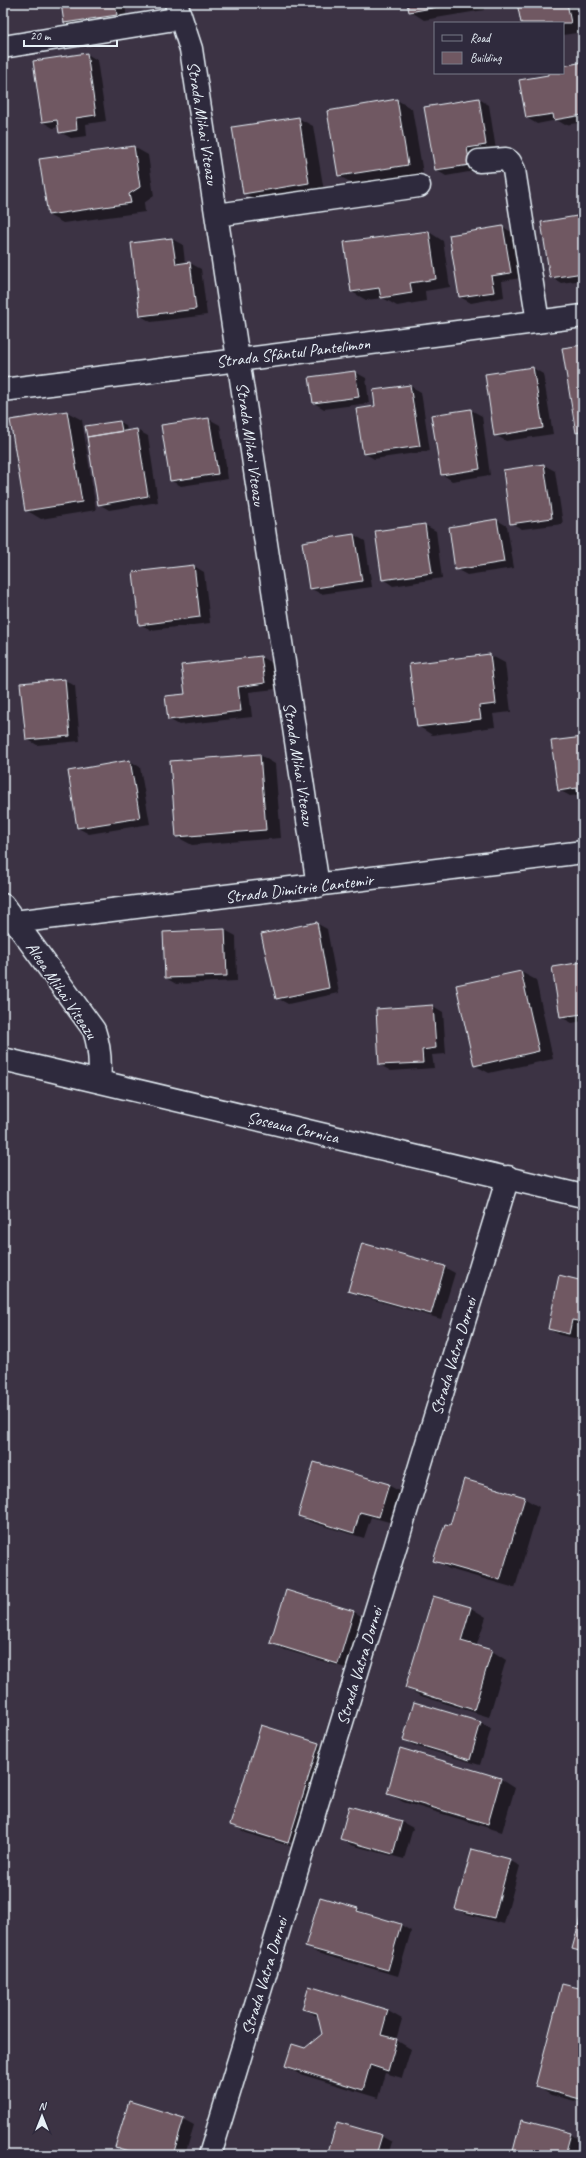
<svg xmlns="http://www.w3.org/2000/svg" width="586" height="2158" font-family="Caveat,sans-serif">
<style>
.shadow{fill:#0007;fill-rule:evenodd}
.building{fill:#705862;stroke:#e8f1f8}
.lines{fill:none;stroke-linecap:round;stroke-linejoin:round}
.minor-casing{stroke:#e8f1f8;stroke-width:25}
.minor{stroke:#2f2a3d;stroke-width:22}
.labels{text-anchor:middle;stroke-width:3;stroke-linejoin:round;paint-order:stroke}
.street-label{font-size:17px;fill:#e8f1f8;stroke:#2f2a3d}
</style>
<rect width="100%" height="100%" fill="#3c3344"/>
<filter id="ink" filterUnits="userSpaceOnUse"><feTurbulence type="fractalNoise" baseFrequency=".025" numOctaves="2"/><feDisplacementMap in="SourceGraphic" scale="8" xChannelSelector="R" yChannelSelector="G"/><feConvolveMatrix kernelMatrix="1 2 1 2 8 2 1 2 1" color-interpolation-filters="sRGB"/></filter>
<g filter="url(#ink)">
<path class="shadow" d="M62 3H125L127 21 76 29 65 23Z
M408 3H483L484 10 424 20 410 11Z
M518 3H580L583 32 563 35V23H522Z
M87 54 97 60 106 121 86 124 87 136 71 138 60 132 59 127 53 128 43 122Z
M583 63V122L565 125 557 120 537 124 527 118 549 73H563V67Z
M479 99 489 105 496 150 480 170 446 176 436 170Z
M397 100 412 109 423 173 354 184 339 176 328 111Z
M298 118 313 126 324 191 259 202 244 193Z
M134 147 148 155 154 196 144 203 145 212 63 223 48 215Z
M583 217V280L561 283 551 277Z
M503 227 513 233 521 278 502 281 504 297 471 303 460 297 450 235Z
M429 232 443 241 450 287 425 291 426 301 397 306 383 298 366 300 352 292Z
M172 239 183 245 185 263H190L201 269 207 315 151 322 141 316Z
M583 346V436L577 432Z
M533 368 543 374 553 434 506 441 495 435Z
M355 372 366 378 369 403 324 409 314 403Z
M410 386 421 392 430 451 374 459 364 453 376 407Z
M471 410 482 416 490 475 452 481 442 474Z
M67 412 82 420 96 510 41 519 26 510Z
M209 419 220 425 228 479 181 486 170 480 162 426Z
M120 422 126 425 127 432 137 430 148 436 158 502 109 510 99 504 86 427Z
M544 465 555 471 563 524 522 529 511 523Z
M497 520 507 526 514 568 467 575 456 569Z
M425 525 436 531 442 578 393 586 383 579Z
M354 535 365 541 372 587 321 594 310 588 303 543Z
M194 566 204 572 210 623 151 630 140 624Z
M3 617 5 619 8 665H3Z
M490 655 505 663 511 712 493 714 495 727 432 735 418 726Z
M261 657 272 663 275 689 249 692 252 717 179 725 169 719 186 695 183 666Z
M65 680 75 686 80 741 37 745 27 739Z
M583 738V806L580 804 579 795 570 796 559 790Z
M260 755 275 764 281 838 192 845 177 837 171 762Z
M130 761 140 767 150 824 89 834 78 828Z
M316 923 327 929 339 993 288 1004 277 998Z
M225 930 236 936 237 981 176 984 166 978 164 933Z
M583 963V1021L572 1023 561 1017Z
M521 972 536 980 553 1059 489 1073 474 1065Z
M433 1006 443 1012 446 1054 432 1055 434 1068 391 1071 380 1065Z
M444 1267 455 1273 441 1319 360 1296 349 1290Z
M583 1282V1326L579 1339 559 1335 549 1329Z
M388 1485 399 1491 389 1522 371 1517 364 1538 310 1522 299 1515Z
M524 1498 539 1507 515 1588 449 1569 435 1560 450 1527Z
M287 1591 354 1612 365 1618 349 1669 282 1649 271 1643Z
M434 1597 471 1608 486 1617 476 1647 492 1651 506 1660 489 1717 421 1696 406 1688Z
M415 1703 481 1723 491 1729 480 1765 415 1746 404 1740Z
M318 1744 333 1752 303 1850 246 1833 231 1824ZM246 1829 293 1843 292 1845 246 1831Z
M501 1779 515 1788 502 1832 403 1802 388 1793Z
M350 1807 402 1822 413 1828 404 1859 351 1845 341 1838Z
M509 1860 520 1866 504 1924 467 1914 456 1908Z
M357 1909 368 1915 401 1925 411 1931 398 1976 317 1953 307 1946Z
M583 1990V2103L551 2095 536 2086Z
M303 2008 388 2011 402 2019 396 2040 411 2049 402 2078 385 2073 378 2098 300 2074 286 2066 323 2034 318 2017Z
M183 2119 194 2125 185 2155H135L116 2146Z
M570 2134 583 2142 582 2155H513Z
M381 2136 392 2142 388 2155H329Z"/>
<path class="building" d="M61 3H115L117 15 64 23Z
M407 3H461L409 12Z
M517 3H567L571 23H521Z
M87 53 96 115 76 118 77 130 59 133 57 120 42 122 33 61Z
M583 62V115L554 120 553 114 526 118 519 80 548 75V73H563V66Z
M479 98 486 145 467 148 470 165 435 170 424 107Z
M397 99 408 165 338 176 327 111Z
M299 117 309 183 243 194 232 127Z
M134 146 140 187 129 194 131 203 48 215 39 159Z
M583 215V273L550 278 541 222Z
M503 226 511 273 491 276 494 292 459 297 449 235Z
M429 231 436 279 410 283 412 293 381 298 379 288 351 292 344 242Z
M172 238 176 264 190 262 196 309 140 316 131 243Z
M583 345V431L576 433 562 348Z
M533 367 543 428 494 436 485 374Z
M355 371 359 397 313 403 309 377Z
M410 385 420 446 363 454 356 409 375 406 373 390Z
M471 409 480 469 441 475 431 415Z
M67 411 82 502 25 511 10 420Z
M209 418 218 474 170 481 161 425Z
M120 421 122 431 87 437 85 426Z
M137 429 148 496 98 505 87 437Z
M544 464 552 518 510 524 503 470Z
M497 519 504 562 455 570 449 527Z
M425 524 432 573 382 580 375 531Z
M354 534 362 581 309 589 302 542Z
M194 565 200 617 139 625 133 572Z
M490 654 496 704 479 706 481 719 417 727 409 664Z
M261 656 265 683 238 687 241 711 168 720 165 696 185 694 181 665Z
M65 679 70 736 26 740 20 683Z
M583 737V804L579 805 577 788 558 791 551 741Z
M260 754 266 830 176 837 170 761Z
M130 760 140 818 77 828 68 771Z
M317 922 329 988 276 999 261 934Z
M225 929 227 976 165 978 163 932Z
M583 962V1014L560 1017 552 967Z
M521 971 539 1051 474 1066 456 985Z
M433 1005 436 1048 422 1050 423 1063 379 1065 376 1009Z
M362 1243 445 1266 431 1314 348 1291Z
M559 1275 583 1281V1322L572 1320 569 1334 548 1329Z
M314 1462 389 1484 379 1517 360 1512 354 1533 298 1516Z
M464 1479 525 1497 500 1580 433 1561 445 1524 450 1525Z
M286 1590 354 1611 338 1664 270 1643Z
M433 1596 471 1607 461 1641 492 1650 474 1710 405 1688Z
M414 1702 481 1722 470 1760 403 1740Z
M261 1725 319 1743 288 1843 230 1825Z
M400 1748 501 1778 488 1824 387 1794Z
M349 1806 402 1821 393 1854 340 1839Z
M472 1849 510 1859 494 1918 455 1909Z
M320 1897 358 1908 357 1911 401 1924 388 1970 305 1947Z
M583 1908V1952L572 1949Z
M562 1984 583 1989V2086L580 2099 535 2087Z
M309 1986 388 2010 381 2035 397 2039 388 2071 370 2065 363 2090 285 2066 292 2044 305 2048 322 2034 317 2013 302 2009Z
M129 2101 184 2118 173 2155H142L115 2147Z
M521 2120 571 2133 565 2155H512Z
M337 2122 382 2135 376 2155H327Z"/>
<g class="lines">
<defs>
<path id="minor" d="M176 3 191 49 318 886
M3 47 181 18
M479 161 506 159 510 162 514 170 538 322
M217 215 419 186
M3 390 583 316
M3 905 94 1030C100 1048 101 1063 99 1081
M14 922 583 852
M3 1059 583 1196
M210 2155 508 1177"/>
</defs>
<use href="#minor" class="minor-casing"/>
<use href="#minor" class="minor"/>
</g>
</g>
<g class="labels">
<g class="street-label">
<text transform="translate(203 123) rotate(81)" y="6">Strada Mihai Viteazu</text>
<text transform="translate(293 352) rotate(-7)" y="6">Strada Sfântul Pantelimon</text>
<text transform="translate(251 444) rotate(82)" y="6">Strada Mihai Viteazu</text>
<text transform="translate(299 764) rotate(81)" y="6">Strada Mihai Viteazu</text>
<text transform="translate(299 888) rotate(-7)" y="6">Strada Dimitrie Cantemir</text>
<text transform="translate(62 990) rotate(56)" y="6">Aleea Mihai Viteazu</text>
<text transform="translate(293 1127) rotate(13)" y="6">Șoseaua Cernica</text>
<text transform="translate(453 1356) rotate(-73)" y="6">Strada Vatra Dornei</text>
<text transform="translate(359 1666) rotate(-73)" y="6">Strada Vatra Dornei</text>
<text transform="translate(264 1976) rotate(-73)" y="6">Strada Vatra Dornei</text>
</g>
</g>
<rect width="586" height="2158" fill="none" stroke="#2f2a3d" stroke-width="16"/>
<rect x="8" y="8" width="570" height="2142" fill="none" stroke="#e8f1f8" stroke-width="1.5" filter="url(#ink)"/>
<rect x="434" y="22" width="130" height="52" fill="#2f2a3d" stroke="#797a88"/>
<rect x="442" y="35" width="20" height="6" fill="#2f2a3d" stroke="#797a88"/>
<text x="470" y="42" font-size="12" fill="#e8f1f8">Road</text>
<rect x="442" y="52" width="20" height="12" fill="#705862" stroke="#797a88"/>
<text x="470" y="62" font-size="12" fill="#e8f1f8">Building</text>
<g transform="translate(42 2116)" stroke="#2f2a3d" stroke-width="3" paint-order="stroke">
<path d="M0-3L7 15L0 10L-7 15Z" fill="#e8f1f8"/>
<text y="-6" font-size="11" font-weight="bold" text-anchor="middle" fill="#e8f1f8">N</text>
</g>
<path d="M24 40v6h93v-6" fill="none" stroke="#e8f1f8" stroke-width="2"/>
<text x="30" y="40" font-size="12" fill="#e8f1f8" stroke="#2f2a3d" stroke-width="3" paint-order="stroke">20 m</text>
</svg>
